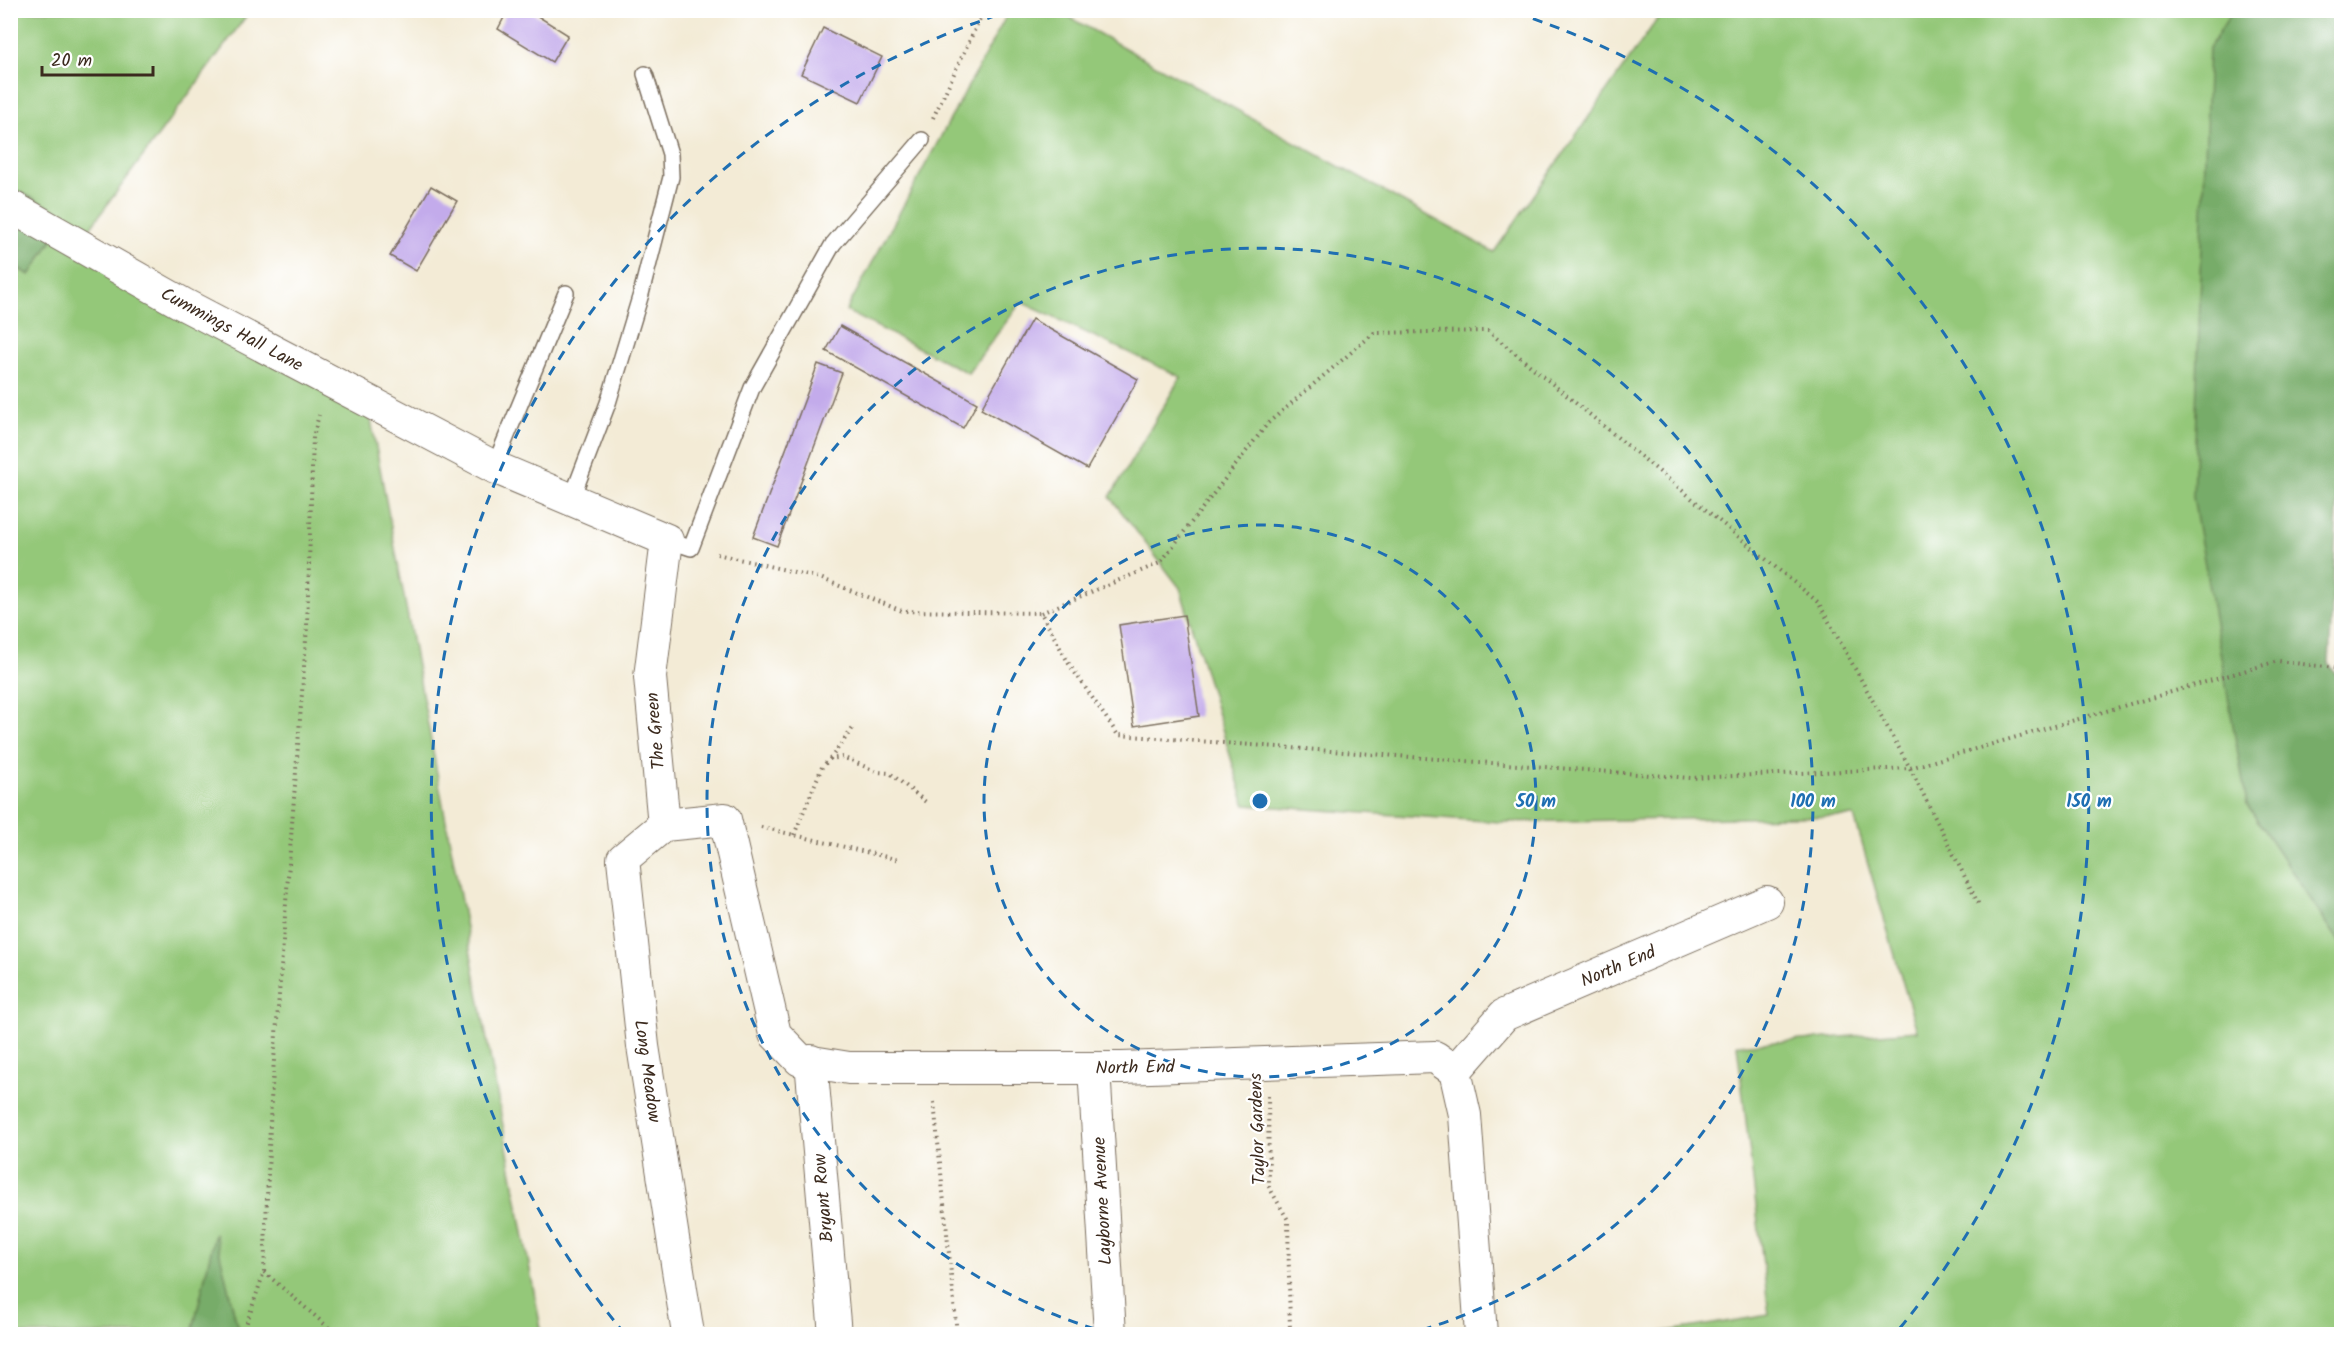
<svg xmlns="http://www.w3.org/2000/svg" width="2352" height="1345" font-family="Kalam,sans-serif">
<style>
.green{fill:#94c879;stroke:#68794c;stroke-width:1.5}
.forest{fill:#77ac69;stroke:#596b44;stroke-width:1.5}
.building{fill:#c3abeb}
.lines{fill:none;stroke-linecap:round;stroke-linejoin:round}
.lane-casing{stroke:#7b6e5e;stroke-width:18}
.street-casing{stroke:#7b6e5e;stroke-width:34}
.path{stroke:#7b6e5e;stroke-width:4;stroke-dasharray:1.5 4.5;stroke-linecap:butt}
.lane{stroke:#fff;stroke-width:15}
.street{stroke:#fff;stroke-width:32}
.ring{fill:none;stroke:#1f6fb2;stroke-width:3;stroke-dasharray:10 8}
.labels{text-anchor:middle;stroke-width:4.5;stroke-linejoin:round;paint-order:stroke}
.street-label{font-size:18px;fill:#3b2a1e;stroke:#fff}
.centre{fill:#1f6fb2;stroke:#fff;stroke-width:3}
.ring-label{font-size:18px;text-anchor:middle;font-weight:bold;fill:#1f6fb2;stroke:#fff;stroke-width:4.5;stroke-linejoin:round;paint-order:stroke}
</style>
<rect width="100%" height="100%" fill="#fff"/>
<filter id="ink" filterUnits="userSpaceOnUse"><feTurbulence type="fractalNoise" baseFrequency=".0167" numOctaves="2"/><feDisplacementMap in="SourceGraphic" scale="12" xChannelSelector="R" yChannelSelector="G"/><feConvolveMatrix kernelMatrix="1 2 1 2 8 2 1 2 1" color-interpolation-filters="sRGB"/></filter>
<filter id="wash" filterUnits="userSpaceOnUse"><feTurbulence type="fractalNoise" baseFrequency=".008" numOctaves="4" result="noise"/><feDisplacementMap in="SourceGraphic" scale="24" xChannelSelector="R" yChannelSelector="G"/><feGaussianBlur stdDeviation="1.35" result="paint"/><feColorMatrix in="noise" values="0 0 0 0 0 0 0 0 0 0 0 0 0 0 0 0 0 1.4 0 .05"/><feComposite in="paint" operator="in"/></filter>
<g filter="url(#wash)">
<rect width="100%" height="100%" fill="#f3ebd6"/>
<path class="green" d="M11 11H250L79 243 327 372 371 420 542 1334H239L215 1235 192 1334H11L10 265 30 275 67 216 11 187Z
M1009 11H1058L1494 252 1663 11H2233L2209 48 2247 805 2341 944V1334H1650L1769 1315 1737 1045 1917 1031 1854 816 1500 822 1245 805 1180 588 1110 497 1181 377 1021 302 968 373 846 311Z"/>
<path class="forest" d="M2233 10 2341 11 2342 419 2329 663 2342 684 2341 944 2247 805 2193 497 2209 48Z
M10 187 67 216 30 275 11 264Z
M215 1233 239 1334H192Z"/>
<g id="blocks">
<path class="building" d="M508 10H528L568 35 552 62 498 29Z
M823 28 882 57 860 102 801 74Z
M431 186 457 201 416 271 390 256Z
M1032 319 1138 379 1087 469 981 409Z
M840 326 977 403 963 428 826 351Z
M818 364 842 373 777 546 753 537Z
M1184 615 1199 716 1134 726 1119 625Z"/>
</g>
</g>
<g filter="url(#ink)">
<use href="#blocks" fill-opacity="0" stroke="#7b6e5e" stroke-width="1.5"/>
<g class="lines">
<defs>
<path id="lane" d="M494 467 566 293
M571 500 608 403 641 294 671 177 670 154 645 74
M667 540 691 548 752 388 833 244 922 140"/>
<path id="street" d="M10 206 183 304 494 467 667 540 650 677 664 825 725 819 775 1034 800 1060 849 1068H1122L1435 1057 1455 1071 1465 1115 1481 1334
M664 825 623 859 643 1046 688 1334
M811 1061 835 1334
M1094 1068 1110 1334
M1455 1071 1504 1015 1767 902"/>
</defs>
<use href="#lane" class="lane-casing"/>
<use href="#street" class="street-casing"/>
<path class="path" d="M933 118 984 10
M717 554 820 578 902 611 1041 613 1069 664 1118 735 1691 778 1910 768 2278 661 2342 669
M1041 613 1160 563 1268 423 1374 333 1488 331 1818 602 1910 768 1980 907
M830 759 853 728
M761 827 899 860
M794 835 822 767 830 759 842 757 878 772 890 773 927 803
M1268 1096 1269 1187 1288 1220 1290 1334
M934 1102 957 1334
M264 1272 336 1334
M243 1334 264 1272 271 1100 307 627 313 437 319 415"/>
<use href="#lane" class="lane"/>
<use href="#street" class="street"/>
</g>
</g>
<g class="ring">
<circle cx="1260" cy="801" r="276"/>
<path d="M1112 1334A553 553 0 1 1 1408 1334"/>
<path d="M625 1334A829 829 0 0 1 1004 13M1516 13A829 829 0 0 1 1895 1334"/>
</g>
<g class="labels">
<g class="street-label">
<text transform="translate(232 329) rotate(28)" y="6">Cummings Hall Lane</text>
<text transform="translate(655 731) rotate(-95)" y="6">The Green</text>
<text transform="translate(1618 966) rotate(-23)" y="6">North End</text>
<text transform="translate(1135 1067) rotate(-1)" y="6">North End</text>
<text transform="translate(648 1071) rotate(82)" y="6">Long Meadow</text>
<text transform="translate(1257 1129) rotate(-92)" y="6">Taylor Gardens</text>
<text transform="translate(823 1198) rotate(-95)" y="6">Bryant Row</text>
<text transform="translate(1102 1201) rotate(-93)" y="6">Layborne Avenue</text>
</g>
</g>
<circle cx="1260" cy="801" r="9" class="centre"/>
<g class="ring-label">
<text x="1536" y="807">50 m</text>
<text x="1813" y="807">100 m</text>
<text x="2089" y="807">150 m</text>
</g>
<rect width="2352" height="1345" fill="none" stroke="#fff" stroke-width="36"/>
<path d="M42 66v9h111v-9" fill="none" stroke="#3b2a1e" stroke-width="3"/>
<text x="51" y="66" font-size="18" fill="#3b2a1e" stroke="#ffffff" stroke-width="4.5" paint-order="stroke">20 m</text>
</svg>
